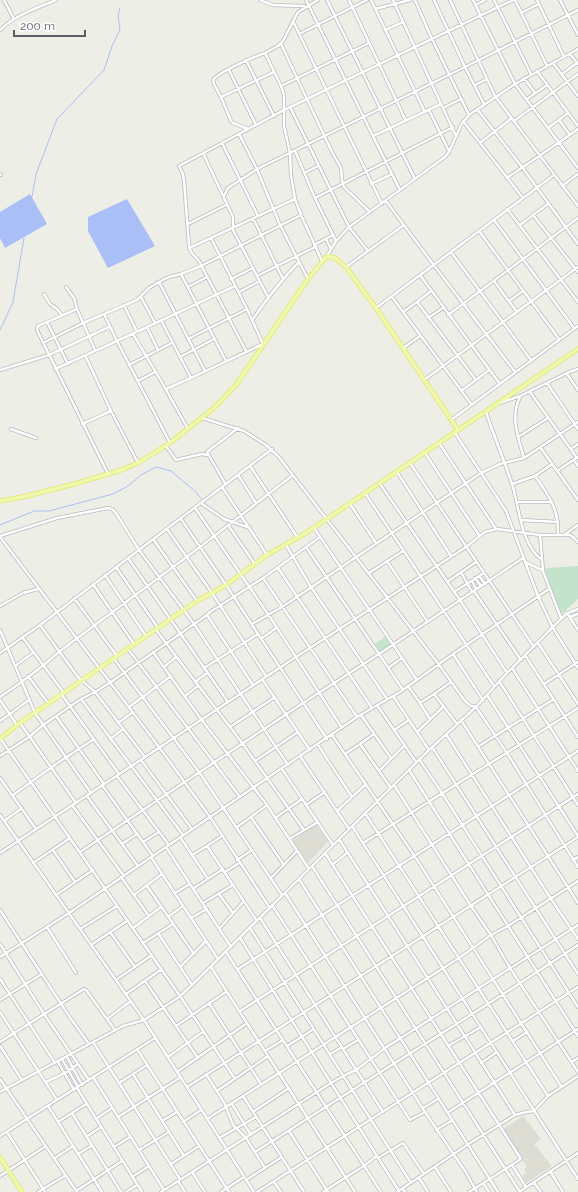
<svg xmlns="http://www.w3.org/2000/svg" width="578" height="1192" font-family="Raleway,sans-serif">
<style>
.education{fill:#ddddd3}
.green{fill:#c3e3cd}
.water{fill:#aabff8}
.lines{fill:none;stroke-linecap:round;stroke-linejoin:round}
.stream{stroke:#aabff8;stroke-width:1}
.minor-casing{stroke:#b9babf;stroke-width:4}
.major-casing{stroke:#e4e666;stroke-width:5}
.minor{stroke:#fff;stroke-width:2.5}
.major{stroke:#eef8af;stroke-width:3.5}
</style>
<rect width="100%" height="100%" fill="#edeee5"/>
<path class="education" d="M316 824 328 842 308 863 292 841Z
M523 1116 541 1139 534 1144 552 1166 526 1183 522 1176 526 1173 524 1169 527 1167 503 1129Z"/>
<path class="green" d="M578 566V599L563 613 560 612 545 570 546 568Z
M386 636 391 644 380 651 375 644Z"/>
<path class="water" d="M30 194 47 224 5 248 0 238V212Z
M127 199 155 246 108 268 88 231V217Z"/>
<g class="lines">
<path class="stream" d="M32 197 36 174 57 119 104 70 112 46 120 30 118 15 120 8
M0 330 13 302 24 238
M0 525 34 511H49L113 494 128 486 141 475 156 467 171 471 196 492 201 499"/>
<defs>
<path id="minor" d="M4 0 14 19
M260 0 273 5 304 6
M306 0 373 136 441 104 393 0
M318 0 298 12 283 41 278 46 265 53 281 86 284 95V126L290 153 291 175 295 199 301 215 322 261
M327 0 415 179
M349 0 406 121
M371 0 425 112
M415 0 432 39 469 115
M434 0 465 67 484 104
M450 0 495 96 578 206
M473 0 515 84 578 168
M494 0 531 74
M515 0 547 66
M537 0 564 57
M560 0 578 35
M476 5 485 0
M375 9 410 0
M521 13 539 4
M293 21 382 204
M0 30C15 15 37 8 56 0
M385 30 403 22
M299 34 367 0
M281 44 332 152 341 168 342 180 344 187 370 212
M570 54 578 64
M246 60 274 116
M553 63 578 96
M229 70 256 125
M537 71 578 126
M562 74 577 63
M524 78 535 93
M475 85 487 79
M281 86 369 43
M221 97 274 72
M527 99 547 85
M441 104 456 136
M290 107 349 227 368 251
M443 108 461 99
M477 109 522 167 578 244
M429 110 449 151
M559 120 570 135
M463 121 523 198
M514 121 578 74
M548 128 568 113
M248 129 233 123 231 121 221 97 214 84 213 80C220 71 254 57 265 53
M239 134 257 169 280 225 308 279
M373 136 400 190
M481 142 512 118
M222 143 258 216
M295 151 315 198 336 241
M203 153 233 217V230L268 297
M304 173 318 166
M0 174 1 175
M507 178C531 161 555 146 578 129
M371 184 392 174
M562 186 578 174
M224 196 228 188 257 169 465 67 578 10
M315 198 453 127
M386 201 427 256 515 372
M548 204 533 215 578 272
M507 209 578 302
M253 218 283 279
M494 220 574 328
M188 224 226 205
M520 225 533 215
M479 231 559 339
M211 238 247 309 263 344
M326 239 331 249
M314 245 333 235
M189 248 295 199
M451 252 531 360
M327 256 336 241 349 227 445 157 449 152 461 125 469 115 515 84 578 49
M346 267 404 225
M420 275 500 384
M257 276 315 247
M231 279 253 268
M494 281 517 312
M159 282 205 371
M66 287 74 298 77 309 95 350
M188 287 207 277
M239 292 260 281
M44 294 50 304 57 309 62 315
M141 297 155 323
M392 297 472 405
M509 301 523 291
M417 302 431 291
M124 305 137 332
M376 308 554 175
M77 309 38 326 37 330 108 474
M403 312 417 302 476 380 461 391
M104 314 117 341 235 286
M448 315 578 218
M428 318 443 308
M253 319C267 299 282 279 299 262
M161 320 191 378 263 344
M47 322 68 364
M147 327 158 350
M133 334 160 379 188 429
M188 339 247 309
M43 343 83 323 137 300 149 288 159 282 169 277 181 274
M403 348 420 336
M246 351 199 261 191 252 189 245 184 181 183 174 179 166 284 110 513 0
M85 355 111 411
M180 357 214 339
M226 361 181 274 201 266 301 215
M129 365 172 343
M55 369 117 341 170 443
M0 370 49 355 109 327
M567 374 578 390
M424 380 578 267
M476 380 489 370
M138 381 155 372
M547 383 578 429
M166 389 191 378
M530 392 577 458
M520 397C510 417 518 437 524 458
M500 403 520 396 567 373 578 369
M486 412C494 436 504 460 512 484 520 509 520 543 542 560
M202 418 244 431 266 445 278 456 437 662 465 701 471 706 476 707 507 753 578 867
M451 420 578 326
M82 424 111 411 138 463
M11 429 36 438
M455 433 506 511 538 596 553 628 578 668
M518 437 548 418
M439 443 496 529
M166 446 176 460 202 454 207 455
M540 447 578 500
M571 449 578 444
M425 453 479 535
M574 460 578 466
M410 463 534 647
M250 466 298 538
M557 471 578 457
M397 472 451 556
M238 475 256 503
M535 476C549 496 559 509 558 535
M380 484 460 600 507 673
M512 484 535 476 552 464
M226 485 207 452 238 428
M222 487 267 555
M365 493 494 686
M517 502H552
M201 503 224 519 250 528
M350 504 376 543
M195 508 268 614 342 728
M181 519 226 585 327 739
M521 520 558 522
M228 525 254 563
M314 528 417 680
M167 529 212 593 266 676
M540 535 543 571 561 618
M564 535 578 525
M0 536 57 518 108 508 112 509 116 513 139 550 194 624 288 765
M0 537 159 747 210 817 270 908
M153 539 197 601
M286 545 311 587 387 699
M128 558 228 702
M387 561 427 621
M525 562 542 570
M116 567 158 628
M278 568 372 708
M461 572 472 592
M369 573 403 551
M105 575 146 636
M479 576 485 584
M263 578 357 717
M475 578 481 586
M472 581 476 589
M447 582 476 562
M93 584 134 644
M474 591 521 660
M454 592 484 573
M74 598 117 656
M0 606 23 593 38 589
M568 613 578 609
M207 615 253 685
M570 617 578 614
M252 624 282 607 481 473 500 464 524 458 578 422
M40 625 78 677 95 692 145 757
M0 630 35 713 91 793
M156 630 243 744 304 830
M23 638 64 693
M261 639 276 628
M538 643 578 704
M128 649 240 797
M153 652 201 719 267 805 309 869
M0 653 40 625 272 449
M453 654 483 700
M525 655 578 737
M114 659 199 772 282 895
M15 666 34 652
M164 667 176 657
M204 668 258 634
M388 668 402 658
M512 668 578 771
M28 676 48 703
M262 679 310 750
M499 681 578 805
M195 682 207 673
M451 682 434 694 457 724
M544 684 578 662
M408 686 420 703 434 694
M403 690 379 654 523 558
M62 695 119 774
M487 695 578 836
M185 696 198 686
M393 696 429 750
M0 697C21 683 41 668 60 651L200 547 293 475
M81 699 183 835
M0 700 17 725
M420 703 430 719
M377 705 416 762
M129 707 171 676
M361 715 391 758
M56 716 104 784
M461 720 578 903
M0 721 29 700
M20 723 76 803
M118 723 133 712
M230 727 275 697
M394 730 409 720
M417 732 444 706
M446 734 551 899 578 939
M332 735 414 855 561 1086
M0 738 180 996 235 1079
M110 739 123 729
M360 744 374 734
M318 745 352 797
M479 746 554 699
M432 747 578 974
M345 754 360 744 391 788
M0 756 29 737 43 725 81 699 95 692 111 682 207 615 210 612 263 578 320 537
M300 756 349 829
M419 759 442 793 578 1007
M141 760 192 829
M255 761 298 732
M282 769 333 845
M409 770 578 1036
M379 771 405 745
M117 776 169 845
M0 778 36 829
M102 785 153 856
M394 785 471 906 491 935 508 926 578 881
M13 795 56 764 94 739
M87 796 138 866
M72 805 124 876
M267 805 251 817 284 865
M306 805 325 792
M337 811 366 784
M365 813 548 1096
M0 815 144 1020 179 997 192 985 429 750 476 707 507 673 567 613 578 630
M275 818 302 799
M4 821 22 808
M352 826 578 1179
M237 827 251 817
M180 837 192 855 207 846 233 885
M289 839 318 822
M339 839 515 1115
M143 842 159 832
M363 843 578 708
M122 844 137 834
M207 846 222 836
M166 847 231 947
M53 850 75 882
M80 852 303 703 379 654 306 547
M0 853 296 657 420 577 466 547 485 532 497 529 540 535H570L573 537 578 542
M325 853 521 1159 469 1192
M192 855 208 879
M151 857 218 959
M237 860 252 850
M573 860 578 857
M33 863 70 838
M332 865 347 853
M312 866 520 1192
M225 872 239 863
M121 877 149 916 133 928
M271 878 297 851
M299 879 498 1192
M147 886 194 954
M194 888 223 869
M175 893 190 884
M285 893 425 1112 465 1171 477 1192
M219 894 233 913
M56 895 93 870
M134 895 162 874
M203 903 233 885 257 921
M272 905 410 1120 425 1112
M0 910 71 1019 89 1044
M149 916 161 907
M168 917 183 906
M191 918 207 909
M260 918 383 1112
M47 927 76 973
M250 928 411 1183
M80 929 117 906
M219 929 244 901
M110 932 135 967
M158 933 192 985
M240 938 399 1191
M143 943 173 924
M0 944 44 1014 89 1080
M91 945 127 921
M226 952 381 1192
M0 957 69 913 357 717 400 692 453 654 549 589
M180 967 206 941
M211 967 355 1192
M238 969 578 751
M0 979 55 1063
M116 980 152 955
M145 981 198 1058
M126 994 162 969
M0 1000 42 974
M209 1003 261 1084
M240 1011 578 794
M0 1012 57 1100
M107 1019 131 1001
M176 1026 227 991
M513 1041 527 1032
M0 1042 84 989 86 990 115 1030
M93 1042 180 1179
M0 1046 22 1080
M287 1046 314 1029
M448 1046 481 1027
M137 1049 229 1192
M343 1049 358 1040
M265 1051 283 1040
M330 1054 342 1047
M67 1057 82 1085
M168 1057 204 1031
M62 1059 78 1087
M58 1062 74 1090
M572 1062 578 1058
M481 1063 497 1052
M177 1072 247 1023
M133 1074 184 1156
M206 1074 225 1104 233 1125 246 1138 265 1168
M93 1077 164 1190
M0 1079 77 1192
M46 1082 65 1073 78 1064
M119 1083 147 1065
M187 1087 578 837
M77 1088 142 1192
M217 1091 268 1056
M0 1092 123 1026 144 1020 254 1192
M243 1096 304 1192
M232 1104 251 1135
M48 1106 102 1192
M423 1108 438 1099
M253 1112 289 1088
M72 1113 121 1192
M447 1113 578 1029
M118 1117 181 1077
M96 1119 112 1108
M207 1119 459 958 491 935 510 968 578 1072
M162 1121 177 1112
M58 1122 86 1104
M183 1122 201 1110
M436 1130 451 1121
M289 1131 328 1192
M7 1132 45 1192
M0 1136 155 1038
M86 1137 101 1127
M219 1138 256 1117
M114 1147 130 1137
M139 1150 169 1132
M255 1152 409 1054 488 1004 578 945
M78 1154 91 1146
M55 1158 73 1146
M378 1158 403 1143 424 1174
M171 1164 199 1146
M512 1165 526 1187
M435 1167 451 1192
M550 1171 563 1192
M192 1172 205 1192
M0 1176 46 1146
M132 1177 149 1166
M419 1178 428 1192
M246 1180 282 1157
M178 1181 185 1192
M274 1182 281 1192
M483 1183 489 1192
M534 1183 541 1192
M403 1189 405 1192
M76 1191 122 1161
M38 1192 66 1175
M126 1192 137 1185
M161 1192 331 1083 347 1074 356 1070 385 1048 578 925
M221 1192 244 1177
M257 1192 578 987
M323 1192 362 1167 377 1156
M397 1192 467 1145 515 1115 526 1112 534 1111 548 1096 578 1076
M519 1192 578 1153"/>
<path id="major" d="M0 501 27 496 74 484 121 470 138 463 170 443 214 408 236 385 308 279 327 256 335 258 346 267 376 308 458 430
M0 739 17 725 197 601 226 585 267 555 306 533 578 349
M0 1157 22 1192"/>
</defs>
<use href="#minor" class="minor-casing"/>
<use href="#major" class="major-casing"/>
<use href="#minor" class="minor"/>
<use href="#major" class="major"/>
</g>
<path d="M14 30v6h71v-6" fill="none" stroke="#5c5e64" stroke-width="2"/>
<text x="20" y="30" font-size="12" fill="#5c5e64" stroke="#ffffff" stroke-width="3" paint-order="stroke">200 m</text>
</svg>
